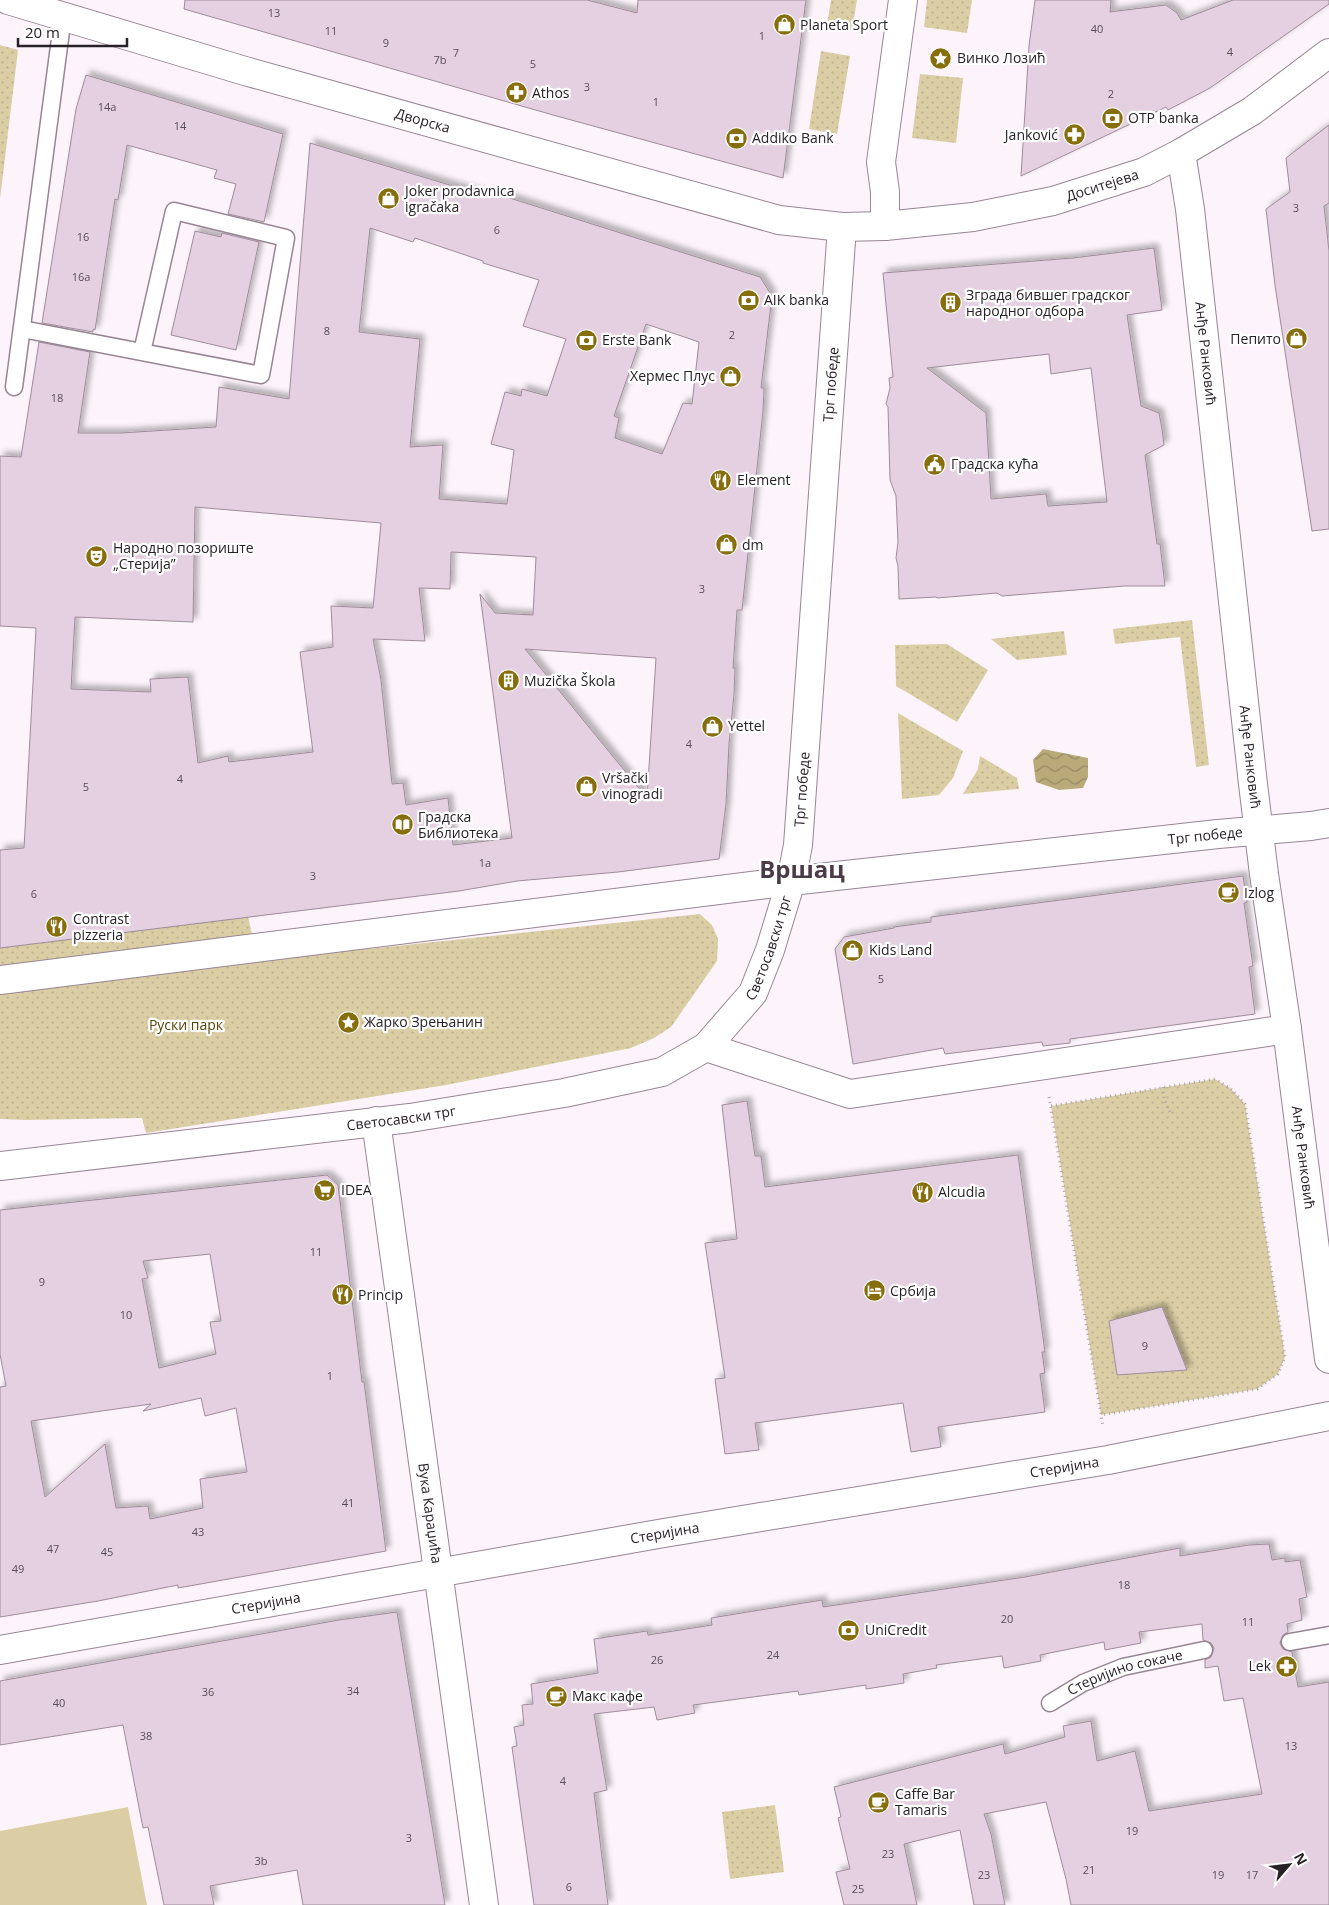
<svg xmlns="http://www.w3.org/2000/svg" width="1329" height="1905" font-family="'Open Sans',sans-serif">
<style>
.grass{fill:#dbcea5}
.park{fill:url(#park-dots)}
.water{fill:url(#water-waves)}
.building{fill:#e4d0e0;stroke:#9f8c9b;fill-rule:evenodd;filter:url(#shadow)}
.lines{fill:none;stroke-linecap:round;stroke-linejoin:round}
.lane-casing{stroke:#978594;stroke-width:19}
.street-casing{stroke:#978594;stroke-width:30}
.secondary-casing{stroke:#978594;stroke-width:30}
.path{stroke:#ada5ac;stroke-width:3;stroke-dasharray:1 4;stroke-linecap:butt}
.lane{stroke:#fff;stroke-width:16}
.street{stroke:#fff;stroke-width:28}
.secondary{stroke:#fff;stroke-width:28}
.labels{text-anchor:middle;stroke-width:4.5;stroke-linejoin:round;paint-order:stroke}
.number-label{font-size:11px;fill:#584d56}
.poi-label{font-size:14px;fill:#292128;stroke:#fff;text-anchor:start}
.street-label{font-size:14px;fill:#292128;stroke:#fff}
.park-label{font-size:14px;fill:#564505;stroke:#fff}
.town-label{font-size:24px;font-weight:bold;fill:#4b3b49;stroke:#fff}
</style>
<defs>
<pattern id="park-dots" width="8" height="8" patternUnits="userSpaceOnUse" patternTransform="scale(1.25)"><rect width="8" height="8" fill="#dbcea5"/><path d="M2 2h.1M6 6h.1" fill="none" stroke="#bcb18e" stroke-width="1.8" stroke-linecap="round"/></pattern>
<pattern id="water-waves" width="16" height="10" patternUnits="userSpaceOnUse" patternTransform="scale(1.25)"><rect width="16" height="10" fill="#baaa79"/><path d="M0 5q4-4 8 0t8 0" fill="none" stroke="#978a63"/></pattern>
<filter id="shadow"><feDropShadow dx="4.5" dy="-4.5" stdDeviation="2.5" flood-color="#0004"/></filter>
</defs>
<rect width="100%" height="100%" fill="#fdf4fb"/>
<path class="grass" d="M128 1807 147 1905H0V1831Z"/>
<path class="park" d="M831 0H857L852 30 827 25Z
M927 0H972L967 33 924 27Z
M0 45 18 50 0 199Z
M821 51 850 56 837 134 809 129Z
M920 74 963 78 956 143 912 138Z
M1192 620 1209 765 1196 767 1180 637 1115 644 1113 629Z
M1064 631 1067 655 1017 660 991 639Z
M947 644 988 670 957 722 896 686 895 645Z
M898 713 963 751 953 778 939 795 902 799Z
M980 756 1017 778 1019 789 963 794 978 769Z
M700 914 712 925 718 939 717 961 671 1027 654 1038 631 1048 446 1085 146 1133 142 1118 26 1120 0 1119V948L248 916 255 948 364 935 368 949Z
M1215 1079 1230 1088 1245 1104 1285 1357 1278 1374 1257 1389 1101 1415 1051 1106Z
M775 1805 784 1872 730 1879 722 1812Z"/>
<path class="water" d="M1043 749 1088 758V777L1083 788 1059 790 1036 782 1033 760Z"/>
<path class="building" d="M185 0H587L637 13 638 0H806L783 178 553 115 184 9Z
M1035 0H1111L1110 12 1166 5 1177 13 1181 20 1233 0H1329V4L1210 88 1168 110 1166 107 1021 176 1029 46Z
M86 75 283 134 264 222 228 214 236 184 214 178 217 170 127 145 118 200 115 199 95 330 93 329V332L42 323 76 109Z
M1329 125V203L1324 206 1329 251V529L1312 531 1275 285 1266 209 1290 192 1286 158Z
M310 143 453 186 495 198 497 194 760 277 772 296 761 388H764L763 411 742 610H737L733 668H735L734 694 729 744 726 804 719 859 618 872 517 881 459 891 0 948V850L24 848 36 628 0 626V456L21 457 39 342 90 352 78 433H121L216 427 219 387 289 399ZM370 228 413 242 415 238 483 261V263L539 280 523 326 566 339 547 396 522 389 521 396 505 392 491 444 514 450 507 504 439 499 443 445 410 447 420 339 359 332ZM646 324 699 342 692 404 683 403 662 454 615 438 619 418 614 416ZM195 507 381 523 373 608 331 606 333 647 300 652 313 752 229 762 228 756 198 763 188 677 150 679 151 692 71 689 75 617 193 622ZM451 552 536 557 533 615 495 613 480 594 512 838 453 845 448 798 406 805 403 783 392 784 381 680 373 639 425 641 419 588 450 589ZM525 649 656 658 647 798Z
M195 231 221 237 222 233 259 242 236 350 171 335Z
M1154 248 1162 310 1127 315 1141 406 1159 413 1162 429 1164 445 1145 455 1157 544H1160L1165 586H1124L1002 596 997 593 937 598 936 597 899 599 898 566 896 558 898 542 896 496 890 480 888 407 886 404 890 388 889 378 893 377 883 273 1073 258ZM1049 354 1051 374 1091 368 1107 502 1048 506 1046 494 991 499 986 413 927 368Z
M1243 876 1247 902 1244 903 1253 966 1249 967 1255 1014 1070 1039V1043L1043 1046 1042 1042 945 1054 943 1048 853 1064 835 949 844 937 894 928V927L931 922V917Z
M747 1101 755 1156H761L765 1187 1018 1155 1045 1352H1042L1045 1373 1040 1374 1045 1412 938 1427 941 1447 911 1452 903 1403 755 1423 759 1450 725 1454 715 1379 725 1378 705 1243 737 1239 722 1105Z
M327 1175 338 1185 362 1382H364L386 1551 178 1588V1585L98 1601 0 1617V1387L6 1386 0 1354V1210ZM210 1254 221 1321 210 1322 216 1354 159 1368 142 1279 148 1278 143 1261ZM201 1398 205 1416 236 1408 247 1472 200 1479 203 1508 150 1519 148 1506 116 1508 105 1444 45 1497 31 1421 151 1404 143 1411Z
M1162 1307 1187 1370 1117 1375 1109 1321Z
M1269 1544 1272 1560 1285 1558V1562L1300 1560 1307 1597 1299 1599 1302 1620 1287 1624 1288 1632 1283 1635 1280 1643 1283 1649 1292 1652 1298 1687 1329 1682V1905H1071L1066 1879 1046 1802 984 1814 991 1834 1005 1905H974L960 1830 904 1844 917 1905H844L836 1872 850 1869 838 1818 841 1817 834 1787 1003 1744 1005 1754 1065 1737 1063 1726 1091 1721 1097 1761 1135 1751 1149 1811 1262 1794 1243 1698 1224 1701 1218 1666 1205 1668V1660L1211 1657 1214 1648 1211 1643 1203 1640 1202 1624 1139 1632 1141 1643 1105 1650 1104 1642 1040 1655 1041 1661 1004 1668 1002 1656 936 1665 937 1668 903 1674 904 1683 866 1689V1685L799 1695 798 1691 693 1705 695 1713 657 1720 654 1707 594 1714 607 1790 594 1793 608 1905H534L512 1747 517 1746 514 1727 524 1725 522 1705 533 1704 531 1684 598 1673 594 1639 647 1631 648 1635 712 1625 711 1618 822 1600 823 1607 1025 1577 1180 1548V1556L1249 1545Z
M397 1612 445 1905H303L297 1870 210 1886 214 1905H164L148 1827 143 1828 123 1725 0 1745V1681L339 1620Z"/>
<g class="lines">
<defs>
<g id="lane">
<path d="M22 329 261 375 286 238 174 211 142 352"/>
<path d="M14 387 63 16"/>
<path d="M1290 1642 1329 1635"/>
<path id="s1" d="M1050 1703 1083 1683 1123 1667 1204 1650"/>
</g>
<g id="street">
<path id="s2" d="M1181 153 1190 209 1253 784 1264 874 1287 1029 1329 1359"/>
<path d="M885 226V192L881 162 903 0"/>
<path id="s3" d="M0 980 791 881 1218 834 1311 826 1329 823"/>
<path d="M706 1047 850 1094 1287 1029"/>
<path id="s4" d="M376 1121 484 1905"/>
<path id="s5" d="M0 1166 410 1118 564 1093 662 1072 706 1047 753 993 770 950 791 881 798 845 842 227"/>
<path id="s6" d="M0 1650 664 1533 1108 1460 1329 1416"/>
</g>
<g id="secondary">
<path id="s7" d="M8 0 245 71 779 220 842 227 885 226 973 217 1053 201 1144 172 1181 153 1252 111 1329 53"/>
</g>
</defs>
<use href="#lane" class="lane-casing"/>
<use href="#street" class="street-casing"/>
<use href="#secondary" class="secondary-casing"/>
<path class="path" d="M1163 1087 1164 1098 1171 1115
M1049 1097 1103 1427
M1051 1106 1215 1079 1230 1088 1245 1104 1285 1357 1278 1374 1257 1389 1101 1415"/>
<use href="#lane" class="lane"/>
<use href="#street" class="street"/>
<use href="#secondary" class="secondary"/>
</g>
<defs>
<symbol id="shop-disc" viewBox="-11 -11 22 22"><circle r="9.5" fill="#876e0d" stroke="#fff"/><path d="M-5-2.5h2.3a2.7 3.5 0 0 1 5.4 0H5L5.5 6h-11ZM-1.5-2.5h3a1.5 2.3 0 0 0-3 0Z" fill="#fff"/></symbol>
<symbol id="sight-disc" viewBox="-11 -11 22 22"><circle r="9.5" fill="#876e0d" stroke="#fff"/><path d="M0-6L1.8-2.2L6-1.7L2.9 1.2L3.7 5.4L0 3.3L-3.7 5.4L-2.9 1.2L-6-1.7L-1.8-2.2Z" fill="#fff"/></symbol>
<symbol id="pharmacy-disc" viewBox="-11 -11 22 22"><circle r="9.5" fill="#876e0d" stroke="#fff"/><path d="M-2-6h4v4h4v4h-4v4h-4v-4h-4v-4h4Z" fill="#fff"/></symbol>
<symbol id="bank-disc" viewBox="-11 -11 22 22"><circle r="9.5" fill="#876e0d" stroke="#fff"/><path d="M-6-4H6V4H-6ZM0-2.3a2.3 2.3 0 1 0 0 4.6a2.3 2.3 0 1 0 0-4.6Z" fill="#fff"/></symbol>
<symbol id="building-disc" viewBox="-11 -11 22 22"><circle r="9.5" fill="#876e0d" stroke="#fff"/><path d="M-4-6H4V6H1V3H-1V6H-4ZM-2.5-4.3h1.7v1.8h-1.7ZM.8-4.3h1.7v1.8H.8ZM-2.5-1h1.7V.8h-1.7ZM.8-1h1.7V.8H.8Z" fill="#fff"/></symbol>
<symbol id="civic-disc" viewBox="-11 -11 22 22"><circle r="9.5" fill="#876e0d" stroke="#fff"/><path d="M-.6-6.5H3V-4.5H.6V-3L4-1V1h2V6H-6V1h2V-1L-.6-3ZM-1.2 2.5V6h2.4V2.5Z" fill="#fff"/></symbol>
<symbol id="restaurant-disc" viewBox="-11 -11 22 22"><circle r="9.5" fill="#876e0d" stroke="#fff"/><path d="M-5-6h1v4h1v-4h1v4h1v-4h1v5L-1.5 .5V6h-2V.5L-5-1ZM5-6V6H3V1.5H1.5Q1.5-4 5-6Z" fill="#fff"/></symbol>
<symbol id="theatre-disc" viewBox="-11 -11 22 22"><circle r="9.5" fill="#876e0d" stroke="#fff"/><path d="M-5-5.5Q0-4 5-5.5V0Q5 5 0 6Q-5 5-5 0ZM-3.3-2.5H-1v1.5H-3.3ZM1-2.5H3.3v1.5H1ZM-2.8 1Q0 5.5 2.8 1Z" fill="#fff"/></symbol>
<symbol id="library-disc" viewBox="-11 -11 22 22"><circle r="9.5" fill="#876e0d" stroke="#fff"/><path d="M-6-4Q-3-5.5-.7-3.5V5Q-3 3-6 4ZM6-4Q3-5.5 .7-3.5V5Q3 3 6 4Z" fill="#fff"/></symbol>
<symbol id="cafe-disc" viewBox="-11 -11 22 22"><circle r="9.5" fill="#876e0d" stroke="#fff"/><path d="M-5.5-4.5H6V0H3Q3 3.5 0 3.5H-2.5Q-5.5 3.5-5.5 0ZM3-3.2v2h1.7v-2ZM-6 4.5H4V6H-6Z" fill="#fff"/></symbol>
<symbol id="supermarket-disc" viewBox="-11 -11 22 22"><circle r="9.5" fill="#876e0d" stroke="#fff"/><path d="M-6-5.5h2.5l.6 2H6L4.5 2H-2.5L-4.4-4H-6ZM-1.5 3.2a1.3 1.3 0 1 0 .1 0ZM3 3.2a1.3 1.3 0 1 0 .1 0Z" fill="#fff"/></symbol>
<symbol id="hotel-disc" viewBox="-11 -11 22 22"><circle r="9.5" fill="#876e0d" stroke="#fff"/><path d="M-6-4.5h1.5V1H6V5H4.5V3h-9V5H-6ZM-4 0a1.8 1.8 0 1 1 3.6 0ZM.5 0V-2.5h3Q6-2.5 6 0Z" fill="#fff"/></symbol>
</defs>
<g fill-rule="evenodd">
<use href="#shop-disc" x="772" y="12" width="25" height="25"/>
<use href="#sight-disc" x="928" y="46" width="25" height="25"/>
<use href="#pharmacy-disc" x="504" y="80" width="25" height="25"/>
<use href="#bank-disc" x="1100" y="106" width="25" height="25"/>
<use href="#pharmacy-disc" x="1062" y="122" width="25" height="25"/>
<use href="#bank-disc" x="724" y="126" width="25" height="25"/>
<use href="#shop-disc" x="376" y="186" width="25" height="25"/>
<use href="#bank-disc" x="736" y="288" width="25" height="25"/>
<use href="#building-disc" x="938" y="290" width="25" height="25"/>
<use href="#shop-disc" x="1284" y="326" width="25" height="25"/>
<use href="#bank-disc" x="574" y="328" width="25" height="25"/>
<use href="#shop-disc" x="718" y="364" width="25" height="25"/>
<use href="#civic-disc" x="922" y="452" width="25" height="25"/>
<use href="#restaurant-disc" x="708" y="468" width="25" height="25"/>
<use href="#shop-disc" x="714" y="532" width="25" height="25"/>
<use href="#theatre-disc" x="84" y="544" width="25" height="25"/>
<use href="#building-disc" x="496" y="668" width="25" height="25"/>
<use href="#shop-disc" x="700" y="714" width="25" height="25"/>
<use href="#shop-disc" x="574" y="774" width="25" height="25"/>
<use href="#library-disc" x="390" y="812" width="25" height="25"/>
<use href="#cafe-disc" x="1216" y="880" width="25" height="25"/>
<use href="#restaurant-disc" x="44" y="914" width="25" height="25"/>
<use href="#shop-disc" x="840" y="938" width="25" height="25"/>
<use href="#sight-disc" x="336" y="1010" width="25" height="25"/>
<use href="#supermarket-disc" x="312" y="1178" width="25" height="25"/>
<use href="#restaurant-disc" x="910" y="1180" width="25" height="25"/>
<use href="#hotel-disc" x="862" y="1278" width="25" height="25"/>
<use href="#restaurant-disc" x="330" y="1282" width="25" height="25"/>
<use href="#bank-disc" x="836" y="1618" width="25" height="25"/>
<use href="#pharmacy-disc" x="1274" y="1654" width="25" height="25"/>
<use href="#cafe-disc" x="544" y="1684" width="25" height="25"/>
<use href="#cafe-disc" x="866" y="1790" width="25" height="25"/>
</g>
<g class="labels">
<g class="number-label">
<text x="274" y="17">13</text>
<text x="1097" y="33">40</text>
<text x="331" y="35">11</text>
<text x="762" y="40">1</text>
<text x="386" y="47">9</text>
<text x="1230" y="56">4</text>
<text x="456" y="57">7</text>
<text x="440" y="64">7b</text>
<text x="533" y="68">5</text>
<text x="587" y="91">3</text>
<text x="1111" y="98">2</text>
<text x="656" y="106">1</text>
<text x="107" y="111">14a</text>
<text x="180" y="130">14</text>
<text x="1296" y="212">3</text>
<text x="497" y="234">6</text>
<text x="83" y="241">16</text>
<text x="81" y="281">16a</text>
<text x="327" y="335">8</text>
<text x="732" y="339">2</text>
<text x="57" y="402">18</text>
<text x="702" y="593">3</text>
<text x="689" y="748">4</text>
<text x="180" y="783">4</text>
<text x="86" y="791">5</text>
<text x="485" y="867">1a</text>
<text x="313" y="880">3</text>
<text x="34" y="898">6</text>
<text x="881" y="983">5</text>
<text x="316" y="1256">11</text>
<text x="42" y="1286">9</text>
<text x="126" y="1319">10</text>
<text x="1145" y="1350">9</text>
<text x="330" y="1380">1</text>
<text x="348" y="1507">41</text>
<text x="198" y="1536">43</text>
<text x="53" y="1553">47</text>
<text x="107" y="1556">45</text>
<text x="18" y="1573">49</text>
<text x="1124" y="1589">18</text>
<text x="1007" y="1623">20</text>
<text x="1248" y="1626">11</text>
<text x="773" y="1659">24</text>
<text x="657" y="1664">26</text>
<text x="353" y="1695">34</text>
<text x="208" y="1696">36</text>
<text x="59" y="1707">40</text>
<text x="146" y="1740">38</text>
<text x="1291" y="1750">13</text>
<text x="563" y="1785">4</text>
<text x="1132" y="1835">19</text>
<text x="409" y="1842">3</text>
<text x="888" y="1858">23</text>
<text x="261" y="1865">3b</text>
<text x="1089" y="1874">21</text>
<text x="984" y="1879">23</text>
<text x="1218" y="1879">19</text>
<text x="1252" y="1879">17</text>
<text x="569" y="1891">6</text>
<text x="858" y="1893">25</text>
</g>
<g class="poi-label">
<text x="800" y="30">Planeta Sport</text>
<text x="957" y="63">Винко Лозић</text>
<text x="532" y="98">Athos</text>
<text x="1128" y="123">OTP banka</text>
<text x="1058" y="140" text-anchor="end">Janković</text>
<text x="752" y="143">Addiko Bank</text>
<text x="405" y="196">Joker prodavnica<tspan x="405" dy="16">igračaka</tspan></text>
<text x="966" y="300">Зграда бившег градског<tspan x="966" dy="16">народног одбора</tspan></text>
<text x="764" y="305">AIK banka</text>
<text x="1281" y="344" text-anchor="end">Пепито</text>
<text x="602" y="345">Erste Bank</text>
<text x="715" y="381" text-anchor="end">Хермес Плус</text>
<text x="951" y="469">Градска кућа</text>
<text x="737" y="485">Element</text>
<text x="742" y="550">dm</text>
<text x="113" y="553">Народно позориште<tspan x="113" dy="16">„Стерија”</tspan></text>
<text x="524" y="686">Muzička Škola</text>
<text x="728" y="731">Yettel</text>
<text x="602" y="783">Vršački<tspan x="602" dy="16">vinogradi</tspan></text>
<text x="418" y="822">Градска<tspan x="418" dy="16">Библиотека</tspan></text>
<text x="1244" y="898">Izlog</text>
<text x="73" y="924">Contrast<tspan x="73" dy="16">pizzeria</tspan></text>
<text x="869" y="955">Kids Land</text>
<text x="364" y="1027">Жарко Зрењанин</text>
<text x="341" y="1195">IDEA</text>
<text x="938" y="1197">Alcudia</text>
<text x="890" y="1296">Србија</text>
<text x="358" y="1300">Princip</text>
<text x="865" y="1635">UniCredit</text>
<text x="1271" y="1671" text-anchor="end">Lek</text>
<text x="572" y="1701">Макс кафе</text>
<text x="895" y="1799">Caffe Bar<tspan x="895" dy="16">Tamaris</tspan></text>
</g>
<g class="street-label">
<text dy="5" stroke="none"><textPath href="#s7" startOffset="432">Дворска</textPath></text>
<text dy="5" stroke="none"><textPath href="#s7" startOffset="1130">Доситејева</textPath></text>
<text dy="5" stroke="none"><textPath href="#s2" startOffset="202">Анђе Ранковић</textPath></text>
<text dy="5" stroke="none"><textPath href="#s5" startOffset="1408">Трг победе</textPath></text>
<text dy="5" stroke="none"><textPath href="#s2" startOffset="608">Анђе Ранковић</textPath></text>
<text dy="5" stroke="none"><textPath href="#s5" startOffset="1002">Трг победе</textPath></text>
<text dy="5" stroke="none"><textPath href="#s3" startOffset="1214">Трг победе</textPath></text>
<text dy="5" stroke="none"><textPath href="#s5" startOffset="839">Светосавски трг</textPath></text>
<text dy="5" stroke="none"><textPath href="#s5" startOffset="404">Светосавски трг</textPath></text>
<text dy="5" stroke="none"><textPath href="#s2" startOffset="1012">Анђе Ранковић</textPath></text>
<text dy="5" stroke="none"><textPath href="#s6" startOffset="1080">Стеријина</textPath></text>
<text dy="5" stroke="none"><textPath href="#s4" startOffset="396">Вука Караџића</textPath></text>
<text dy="5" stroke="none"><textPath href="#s6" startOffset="675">Стеријина</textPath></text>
<text dy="5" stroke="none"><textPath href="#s6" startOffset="270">Стеријина</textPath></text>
<text dy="5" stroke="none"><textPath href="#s1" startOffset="82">Стеријино сокаче</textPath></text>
</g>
<g class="park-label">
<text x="186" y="1030">Руски парк</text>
</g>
<g class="town-label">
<text x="802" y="878">Вршац</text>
</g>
</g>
<g transform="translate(1289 1865) rotate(62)" stroke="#ffffff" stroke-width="4" paint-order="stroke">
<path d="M0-4L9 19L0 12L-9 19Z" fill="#292128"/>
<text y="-8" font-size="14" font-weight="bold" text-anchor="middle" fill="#292128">N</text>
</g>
<path d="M18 38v8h109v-8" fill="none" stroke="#292128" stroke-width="2.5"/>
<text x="25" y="38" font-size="15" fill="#292128" stroke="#ffffff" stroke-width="4" paint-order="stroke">20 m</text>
</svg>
